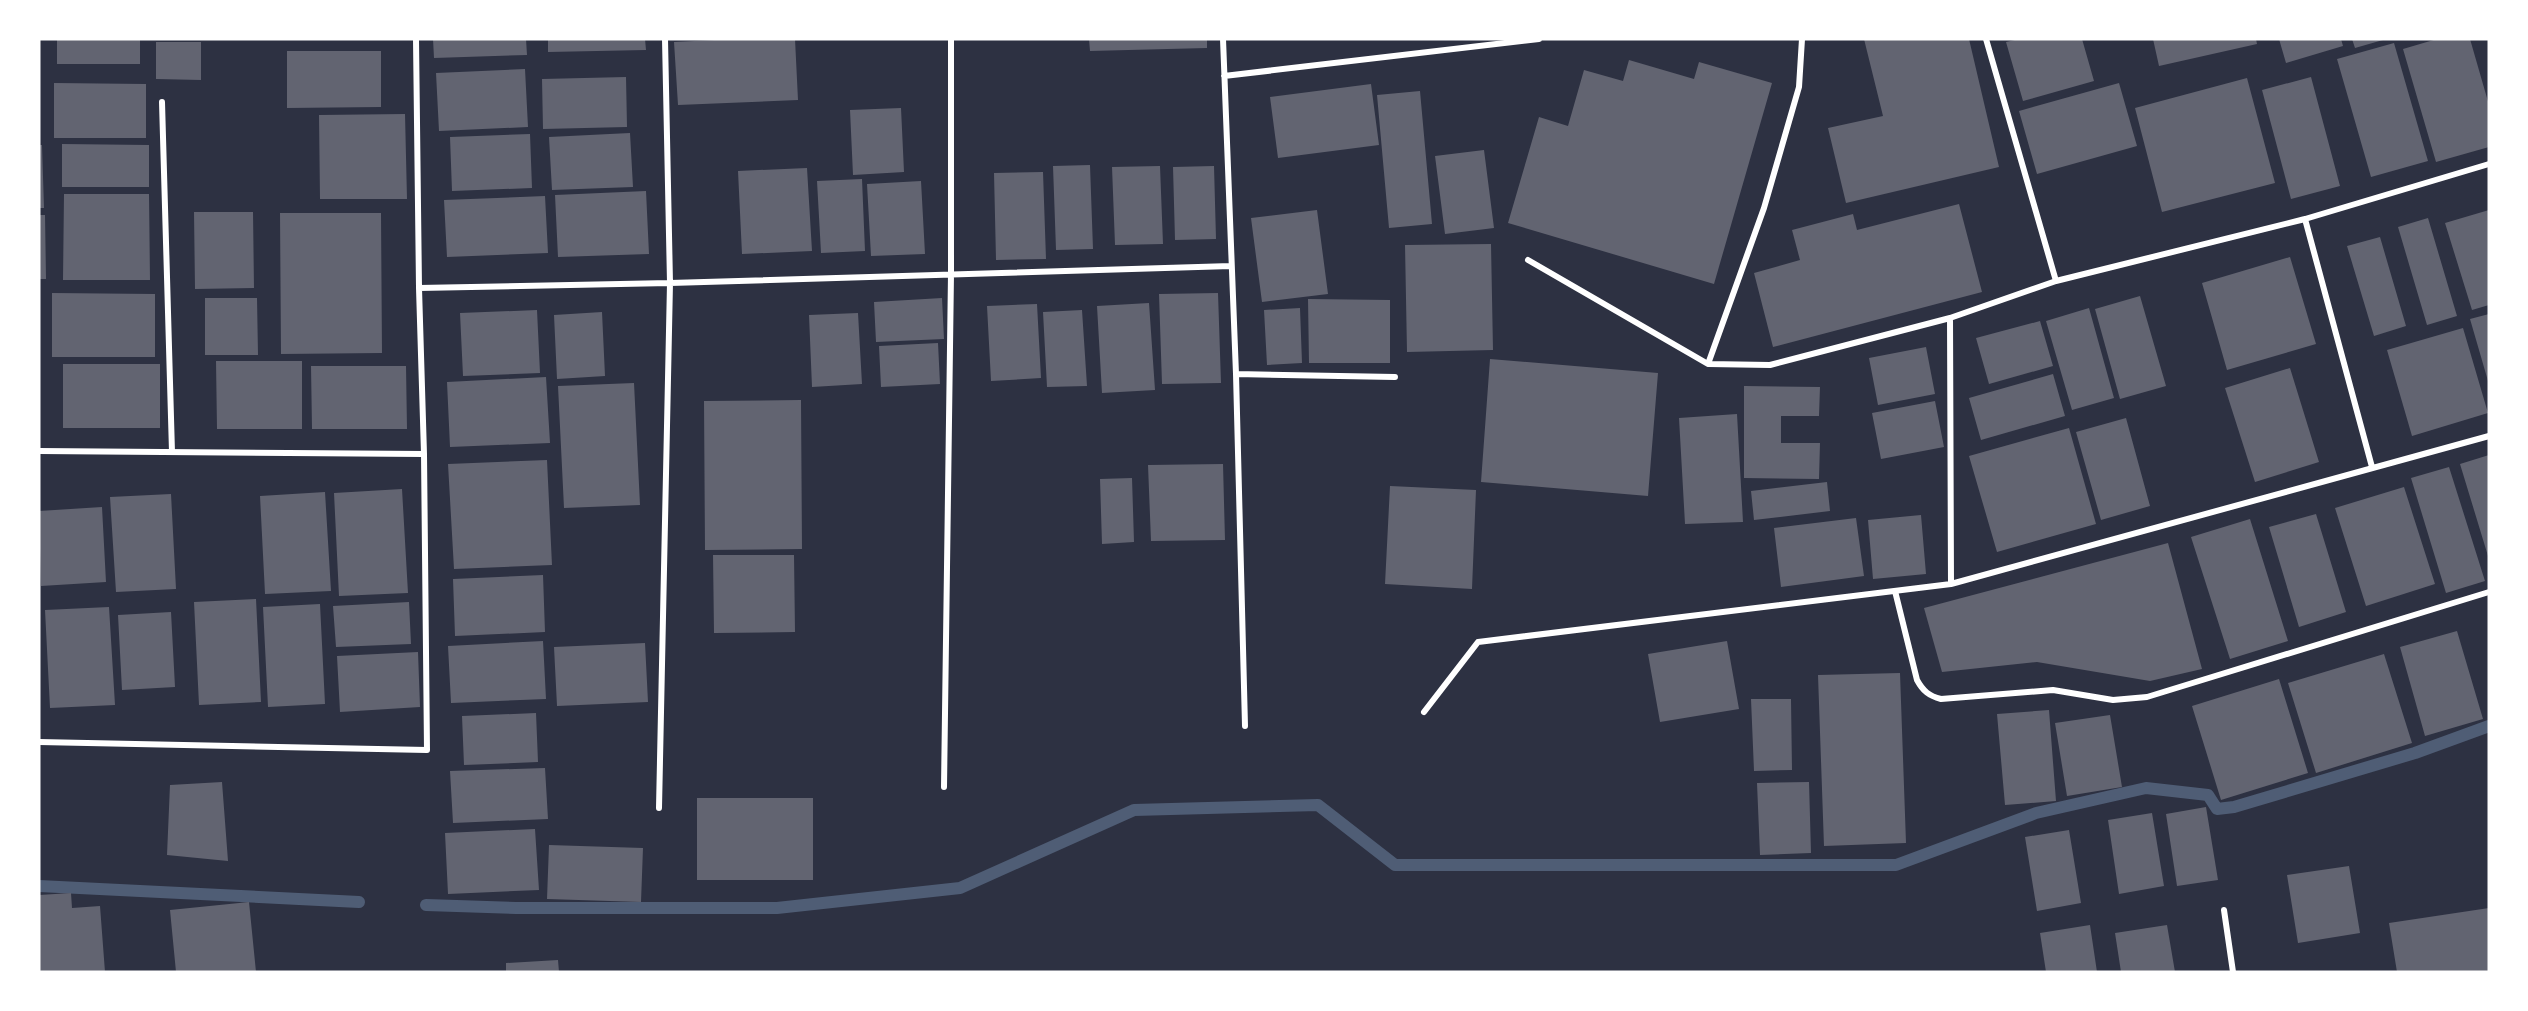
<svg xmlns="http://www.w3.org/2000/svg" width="2528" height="1011" font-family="Mulish,sans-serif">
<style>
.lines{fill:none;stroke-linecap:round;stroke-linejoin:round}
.stream{stroke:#4f5d75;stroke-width:12}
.building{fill:#626471}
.minor{stroke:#fff;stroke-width:6}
</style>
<rect width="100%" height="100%" fill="#2d3142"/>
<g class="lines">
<path class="stream" d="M39 886 359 902
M426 905 516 908H777L960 888 1134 810 1318 805 1395 865H1896L2036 813 2146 788 2208 795 2217 809 2234 807 2415 753 2489 726"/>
</g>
<path class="building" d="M57 39H140V64H57Z
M433 39H526L527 55 434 58Z
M548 39H645L646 50 548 52Z
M734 39H795L798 100 678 105 674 42Z
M1089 39H1207V48L1090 51Z
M1864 39H1969L1999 167 1846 203 1828 128 1883 116Z
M2019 39H2082L2094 81 2023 101 2006 42Z
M2153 39H2256L2257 44 2159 66Z
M2279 39H2341L2343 46 2286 63Z
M2352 39H2383V40L2355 48Z
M2437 39H2470L2489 105V147L2436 162 2403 49Z
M156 42H201V80L156 79Z
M2394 43 2428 161 2371 177 2337 59Z
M287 51H381V107L287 108Z
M1629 60 1694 79 1699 62 1772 83 1714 284 1508 223 1539 117 1568 126 1584 70 1623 81Z
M525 69 528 127 439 131 436 73Z
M626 77 627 127 543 129 542 79Z
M2311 77 2340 186 2291 199 2262 90Z
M2247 78 2275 183 2162 212 2135 108Z
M54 83 146 84V138H54Z
M2119 83 2137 146 2037 174 2019 111Z
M1371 84 1379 145 1278 158 1270 97Z
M1420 91 1432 224 1389 228 1377 95Z
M901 108 904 172 853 175 850 110Z
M405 114 407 199H320L319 115Z
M630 133 633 187 552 190 549 137Z
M530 134 532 188 452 191 450 137Z
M62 144 149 145V187H62Z
M39 145H42L44 208H39Z
M1484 150 1494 228 1445 234 1435 156Z
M1090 165 1093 249 1056 250 1053 166Z
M1160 166 1163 244 1115 245 1112 167Z
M1214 166 1216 239 1175 240 1173 167Z
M807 168 812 251 742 254 738 171Z
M1043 172 1046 259 996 260 994 173Z
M862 179 865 251 821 253 817 181Z
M921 181 925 254 871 256 867 184Z
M646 191 649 254 558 257 555 195Z
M64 194H149L150 280H63Z
M545 196 548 253 447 257 444 200Z
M1959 204 1982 292 1773 347 1754 273 1800 260 1792 230 1853 214 1857 230Z
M1317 210 1328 294 1262 302 1251 218Z
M2489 210V305L2472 310 2445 223Z
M194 212H253L254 288 195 289Z
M280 213H381L382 353 281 354Z
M39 215H45L46 279H39Z
M2428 218 2457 316 2427 325 2398 227Z
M2380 237 2406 326 2374 336 2347 246Z
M1491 244 1493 350 1407 352 1405 245Z
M2290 257 2316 344 2227 370 2202 283Z
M52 293 155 294V357H52Z
M1218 293 1221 383 1162 384 1159 294Z
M2140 296 2166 386 2120 399 2095 309Z
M205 298H257L258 355H205Z
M942 298 944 339 876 342 874 302Z
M1308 299 1390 300V363H1309Z
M1149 303 1155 390 1102 393 1097 306Z
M1037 304 1041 378 991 381 987 306Z
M1300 308 1302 363 1267 365 1264 310Z
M2089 308 2114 398 2072 410 2046 321Z
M537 310 540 373 463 376 460 313Z
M1082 310 1087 386 1047 387 1043 312Z
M602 312 605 376 557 379 554 315Z
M858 313 862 384 812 387 809 315Z
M2489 314V381H2488L2470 319Z
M2040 321 2053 366 1989 384 1976 338Z
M2463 328 2488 413 2412 436 2387 350Z
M938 343 940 384 881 387 879 346Z
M1926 347 1935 394 1878 405 1869 358Z
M1490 359 1658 373 1648 496 1481 482Z
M216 361H302V429H217Z
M63 364H160V428H63Z
M311 366H406L407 429H312Z
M2290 368 2319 462 2255 482 2225 388Z
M2053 374 2065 416 1981 440 1969 398Z
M546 377 550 443 450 447 447 382Z
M634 383 640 505 564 508 558 386Z
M1744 386 1820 387 1819 416H1781V443H1820L1819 479 1744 478Z
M801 400 802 549 705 550 704 401Z
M1935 401 1944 447 1881 459 1872 413Z
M1737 414 1743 522 1685 524 1679 418Z
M2126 418 2150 506 2101 520 2076 432Z
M2069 428 2096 524 1997 552 1969 456Z
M2489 455V556H2488L2460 464Z
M547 460 552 565 454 569 448 464Z
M1223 464 1225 540 1151 541 1148 465Z
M2449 467 2485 581 2446 593 2411 478Z
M1132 478 1134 542 1102 544 1100 479Z
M1827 482 1830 511 1754 520 1751 491Z
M1390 486 1476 490 1472 589 1385 584Z
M2404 487 2435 584 2366 606 2335 508Z
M402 489 408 593 339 596 334 493Z
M325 492 331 591 265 594 260 496Z
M171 494 176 589 116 592 110 497Z
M102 507 106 582 41 586 39 511Z
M2316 514 2346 612 2299 627 2269 527Z
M1921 515 1926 574 1873 579 1868 520Z
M1856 518 1864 576 1781 587 1774 528Z
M2250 519 2288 641 2230 659 2191 537Z
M2168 543 2202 669 2150 681 2037 662 1942 672 1924 608Z
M713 555H794L795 632 714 633Z
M543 575 545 632 455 636 453 579Z
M256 599 261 702 199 705 194 602Z
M409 602 411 644 336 647 333 606Z
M320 604 325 704 268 707 263 607Z
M109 607 115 705 50 708 45 610Z
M171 612 175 687 122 690 118 615Z
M2457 631 2483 719 2425 736 2400 647Z
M543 641 546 699 451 703 448 646Z
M1727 641 1739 709 1660 722 1648 654Z
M645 643 648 702 557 706 554 647Z
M418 652 420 707 340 712 337 656Z
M2384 654 2412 743 2316 773 2288 683Z
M1900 673 1906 843 1824 846 1818 675Z
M2279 679 2308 773 2221 800 2192 706Z
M1751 699H1791L1792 770 1754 771Z
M2049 710 2056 801 2005 805 1997 714Z
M536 713 538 762 464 765 462 716Z
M2110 715 2122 787 2067 796 2055 723Z
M545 768 548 819 453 823 450 771Z
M222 782 228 861 167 855 170 785Z
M1809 782 1811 853 1760 855 1757 783Z
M697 798H813V880H697Z
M2206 807 2218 880 2177 886 2166 814Z
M2152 813 2164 886 2119 894 2108 820Z
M535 829 539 890 448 894 445 833Z
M2069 830 2081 903 2037 911 2025 837Z
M549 845 643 848 641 902 547 899Z
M2349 866 2360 933 2298 943 2287 875Z
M71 893 72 908 100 906 105 972H39V895Z
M249 902 256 972H176L170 910Z
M2489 908V972H2397L2389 923Z
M2090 925 2097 972H2046L2040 933Z
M2167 925 2175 972H2121L2115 933Z
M558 960 559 972H506V963Z"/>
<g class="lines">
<path class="minor" d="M1223 39 1236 374 1245 726
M1986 39 2056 281
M1224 76 1539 39
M162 102 172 452
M2305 219 2372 467
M1528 260 1708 364 1770 365 1950 318 2056 281 2305 219 2489 164
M419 288 670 283 1231 266
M1950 318 1951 584
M1708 364 1764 208 1799 87 1802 39
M1236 374 1395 377
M39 451 424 454
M1895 591 1917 680C1923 691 1929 696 1941 699L2053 690 2113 700 2147 697 2489 592
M1424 712 1478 642 1951 584 2489 436
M39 742 427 750 424 454 419 288 416 39
M944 787 951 274V39
M659 808 670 283 665 39
M2224 910 2233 972"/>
</g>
<rect width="2528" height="1011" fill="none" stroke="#ffffff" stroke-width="81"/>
</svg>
